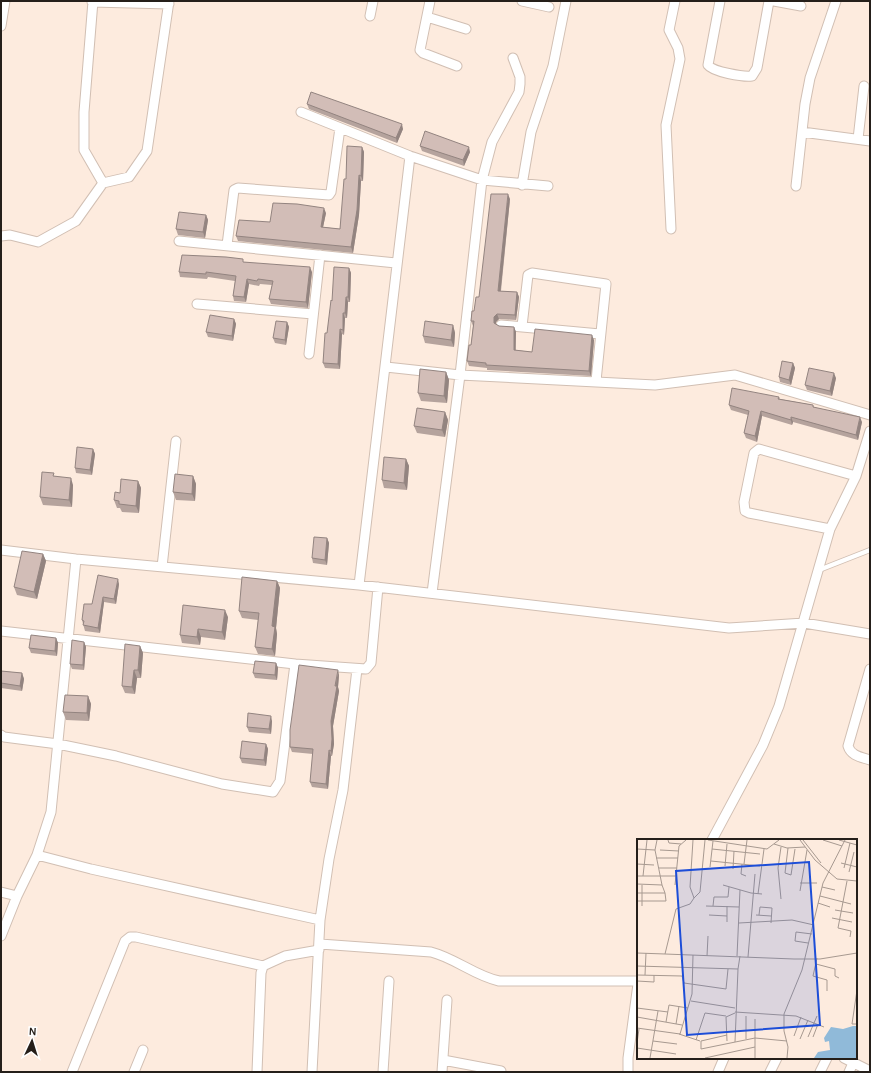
<svg xmlns="http://www.w3.org/2000/svg" width="871" height="1073" font-family="Karla,sans-serif">
<style>
.lines{fill:none;stroke-linecap:round;stroke-linejoin:round}
.service-casing{stroke:#d1bfb3;stroke-width:6}
.minor-casing{stroke:#d1bfb3;stroke-width:11}
.service{stroke:#fff;stroke-width:4.5}
.minor{stroke:#fff;stroke-width:9}
.wall{fill:#b5a39d}
.shaded-wall{fill:#938480}
.building{fill:#d2bdb7;stroke:#938480}
.inset-road{fill:none;stroke:#a79990;stroke-width:1}
.view{fill:#1d4ed8;fill-opacity:0.15;stroke:#1d4ed8;stroke-width:2}
.inset-edge{fill:none;stroke:#251f1a;stroke-width:2}
</style>
<rect width="100%" height="100%" fill="#fdebde"/>
<g class="lines">
<defs>
<path id="service" d="M819 570 870 550"/>
<path id="minor" d="M93 1 84 112V150L103 183 129 177 147 151 169 1
M430 1 420 50 423 53 457 66
M522 1 549 7
M720 1 708 65C713 72 743 77 752 76L757 68 769 1
M774 1 801 6
M92 2 169 4
M370 16 373 1
M427 17 466 29
M1 26 5 1
M301 112 410 156 482 180 548 186
M802 132 870 141
M858 139 864 86
M522 185 531 132 553 66 566 1
M796 186 805 104 810 78 836 1
M671 229 666 125 680 59 678 48 669 30 675 1
M1 236 10 235 38 242 76 221 103 183
M179 241 396 263
M227 245 234 190 238 188 329 195 331 192 340 128
M197 304 313 314
M501 325 600 334
M522 326 528 275 532 273 606 284 596 381
M309 354 320 255
M386 367 460 375 655 385 735 375 870 415
M830 529 749 513 745 511 744 502 754 453 759 449 856 476
M1 550 76 559 359 585 729 628 804 623 870 634
M162 567 176 441
M359 585 410 156
M432 593 460 375 482 180 492 142 519 92 520 84V77L513 58
M1 631 295 664 366 669 371 663 378 587
M870 669 848 746C851 756 861 757 870 760
M1 735 4 737 58 744 116 756 222 784 273 792 280 781 295 664
M712 840 763 745 779 706 830 529 856 476 870 431
M37 855 91 869 320 920
M1 892 17 896
M1 936 17 896 37 855 51 812 76 559
M320 944 431 952C455 958 475 976 499 981H638
M844 1058 870 1071
M443 1060 501 1071
M72 1072 125 941 130 937H136L263 966
M134 1072 143 1050
M257 1072 261 973 263 966 285 956 319 950
M312 1072 320 920 329 859 343 790 357 669
M383 1072 389 981
M442 1072 447 1000
M628 1072V1058L638 984
M718 1072 724 1058
M770 1072 777 1058
M820 1072 827 1058
M849 1072 853 1063"/>
</defs>
<use href="#service" class="service-casing"/>
<use href="#minor" class="minor-casing"/>
<use href="#service" class="service"/>
<use href="#minor" class="minor"/>
</g>
<path class="wall" d="M307 104 403 129 397 143 309 109Z
M420 146 470 152 464 166 422 151Z
M362 147 364 152 363 181H361L359 215 353 253 238 241 236 236 270 222 326 213 323 227 340 229 346 179Z
M510 199 501 291 517 292 519 297 516 320 499 319 496 322V324L499 326 514 327 516 332V350L532 352 594 340 591 376 487 370V368L469 366 467 361 471 345 473 326 471 321Z
M206 215 208 220 205 238 178 235 176 229Z
M244 262 312 272 308 308 271 304 269 299 272 285 260 284 259 286 249 284 246 302 234 301 233 296 235 281 208 277 207 279 180 277 179 272Z
M349 268 351 273 350 302H348L347 318H345L344 335 342 334 340 369 325 368 323 363 327 333 332 301Z
M234 319 236 324 233 341 208 337 206 332Z
M287 322 289 327 286 345 275 343 273 338Z
M453 325 455 333 454 347 425 343 423 336Z
M793 363 795 368 791 385 780 382 779 377Z
M446 372 449 380 447 403 421 401 418 393Z
M836 378 832 396 807 390 805 385Z
M779 397 780 399 813 405 814 407 862 422 858 440 793 422 792 425 762 416 757 442 746 438 744 433 748 415 731 410 729 405Z
M445 412 448 420 445 437 417 433 414 426Z
M93 449 95 454 92 475 76 473 75 468Z
M406 459 409 466 407 490 384 488 382 480Z
M55 476 73 485 72 507 43 505 40 497Z
M193 476 196 484 195 501 176 500 173 492Z
M138 481 141 488 139 513 122 512 120 508H117L114 500 120 493Z
M327 538 329 543 327 565 313 563 312 558Z
M43 554 46 561 37 599 17 595 14 587Z
M277 581 280 588 276 628 277 634 275 656 258 654 255 647 258 620 242 618 239 611Z
M119 584 116 604 104 602 100 633 85 631 82 620 92 604Z
M228 617 225 640 201 637 200 645 182 643 180 635Z
M56 638 58 643 57 656 31 653 29 648Z
M84 642 86 647 84 670 72 669 70 664Z
M140 646 143 653 141 678H137L135 694 125 693 122 686Z
M276 663 278 668 277 680 255 678 253 673Z
M1 671 22 673 24 679 22 691 1 688Z
M339 675 338 687 339 691 333 726 334 744 332 756H331L328 789 312 787 310 782 313 754 292 752 290 747Z
M88 696 91 704 89 721 66 720 63 712Z
M272 721 271 734 249 732 247 727Z
M266 744 268 749 266 766 242 763 240 758Z"/>
<path class="shaded-wall" d="M402 124 403 129 397 143 396 138Z
M362 147 364 152 363 181 361 176Z
M469 147 470 152 464 166 463 160Z
M359 175 361 181 359 215 353 253 351 247Z
M508 194 510 199 500 296 498 291Z
M324 208 326 213 322 232 321 227Z
M206 215 208 220 205 238 203 232Z
M310 267 312 272 308 308 306 302Z
M349 268 351 273 350 302 348 297Z
M247 279 249 284 246 302 244 297Z
M517 292 519 297 516 320 515 315Z
M346 297 348 302 347 318 345 313Z
M343 313 345 318 344 335 343 330Z
M497 314 499 319 496 322V328L494 323V317Z
M234 319 236 324 233 341 232 336Z
M287 322 289 327 286 345 285 340Z
M453 325 455 333 454 347 451 340Z
M514 327 516 332 515 355 514 350Z
M340 329 342 334 340 369 338 364Z
M592 335 594 340 591 376 589 371Z
M793 363 795 368 791 385 789 380Z
M446 372 449 380 447 403 444 396Z
M834 373 836 378 832 396 830 391Z
M761 411 762 416 757 442 755 436Z
M445 412 448 420 445 437 442 430Z
M791 417 793 422 792 425 791 420Z
M860 417 862 422 858 440 856 435Z
M93 449 95 454 92 475 90 470Z
M406 459 409 466 407 490 404 483Z
M193 476 196 484 195 501 192 494Z
M71 478 73 485 72 507 69 500Z
M138 481 141 488 139 513 136 506Z
M327 538 329 543 327 565 325 560Z
M43 554 46 561 37 599 34 592Z
M118 579 119 584 116 604 114 599Z
M277 581 280 588 276 628 277 634 275 656 272 649V626Z
M103 597 104 602 100 633 98 628Z
M225 610 228 617 225 640 222 632Z
M198 629 201 637 200 645 197 637Z
M56 638 58 643 57 656 55 651Z
M84 642 86 647 84 670 83 665Z
M140 646 143 653 141 678 138 670Z
M276 663 278 668 277 680 275 675Z
M134 670 137 678 135 694 132 687Z
M338 670 339 675 338 687 339 691 333 726 334 744 332 756 331 751V721Z
M22 673 24 679 22 691 20 686Z
M88 696 91 704 89 721 87 713Z
M271 716 272 721 271 734 269 729Z
M266 744 268 749 266 766 264 760Z
M329 750 331 756 328 789 326 784Z"/>
<path class="building" d="M311 92 402 124 396 138 307 104Z
M425 131 469 147 463 160 420 146Z
M347 146 362 147 361 176 359 175 357 210 351 247 236 236 239 220 270 222 273 203 297 204 324 208 321 227 340 229 344 179H346Z
M491 194H508L498 291 517 292 515 315 497 314 494 317V323L499 326 514 327V350L532 352 535 329 592 335 589 371 486 365V363L467 361 469 345H471L474 321H471L472 311H474L476 297H479Z
M179 212 206 215 203 232 176 229Z
M182 255 226 257 243 259V262L310 267 306 302 269 299 273 281 258 279 257 281 247 279 244 297 233 296 236 276 206 272V274L179 272Z
M334 267 349 268 348 297H346L345 313H343V330L340 329 338 364 323 363 325 333H327L331 300 332 301Z
M210 315 234 319 232 336 206 332Z
M276 321 287 322 285 340 273 338Z
M425 321 453 325 451 340 423 336Z
M782 361 793 363 789 380 779 377Z
M809 368 834 373 830 391 805 385Z
M420 369 446 372 444 396 418 393Z
M732 388 779 397 778 399 813 405V407L860 417 856 435 791 417V420L761 411 755 436 744 433 749 411 729 405Z
M417 408 445 412 442 430 414 426Z
M77 447 93 449 90 470 75 468Z
M384 457 406 459 404 483 382 480Z
M42 472 54 473 53 476 71 478 69 500 40 497Z
M175 474 193 476 192 494 173 492Z
M121 479 138 481 136 506 119 504V501L114 500 115 492 120 493Z
M314 537 327 538 325 560 312 558Z
M22 551 43 554 34 592 14 587Z
M98 575 118 579 114 599 103 597 98 628 83 625 84 621 82 620 84 604H92Z
M242 577 277 581 272 626 275 627 272 649 255 647 259 613 239 611Z
M183 605 225 610 222 632 198 629 197 637 180 635Z
M31 635 56 638 55 651 29 648Z
M72 640 84 642 83 665 70 664Z
M125 644 140 646 138 670H134L132 687 122 686Z
M255 661 276 663 275 675 253 673Z
M299 665 338 670 335 686H337L331 721 332 739 331 751 329 750 326 784 310 782 313 749 290 747V730Z
M1 671 22 673 20 686 1 683Z
M65 695 88 696 87 713 63 712Z
M248 713 271 716 269 729 247 727Z
M242 741 266 744 264 760 240 758Z"/>
<g transform="translate(637 839)">
<rect width="220" height="220" fill="#fdebde"/>
<path d="M216 187H220V219H177L181 213 193 211 192 202 188 203 187 199 194 188 206 190Z" fill="#90bad9"/>
<path class="inset-road" d="M31 1 32 4 44 5M56 1 53 48 57 59 63 53 68 1M71 1 130 10 142 1M163 1 178 21 200 40 220 42M166 1 184 24M186 1 205 7M202 1 220 6M137 5 150 9 168 8M151 9 148 34 154 36 158 10M0 10 18 11M75 10 123 15M23 11 42 12M19 19H41M74 22 123 27M204 24 220 28M0 25 17 26M105 25 104 35 109 37M107 25 110 1M88 27 90 5M73 28 76 2M22 29H40M207 29 213 4M96 30 97 12M212 33 217 13M0 37H39M6 37 10 1M210 42 201 89 214 92 213 98M163 44H180M0 45 25 46 18 11 20 1M5 46V67M38 46 42 7 49 1M86 46 114 54 125 55M185 48 198 51M163 52 170 11M0 54H28L25 46M121 55 127 10M183 57 214 65M57 59 53 65 39 70 28 115 157 120H183L220 114M144 60 141 29 144 8M0 62H29L28 54M181 64 193 68M69 67 102 68M76 67 77 58H91L92 48M198 71 216 74M72 76 90 77M119 76 134 77M122 76 123 68 135 69 134 84M195 79 215 83M90 83V67M102 84 155 81 177 86M171 104 158 102 159 93 175 95M0 114 28 115M70 117 71 97M100 117 103 51M111 118 118 35M180 119 176 137 190 141V152M179 125 198 130V137L202 139M0 127 101 130 103 117M0 136 45 137 47 144 89 150 91 130M8 136 9 114M0 142 17 143V136M220 151 215 185H220M54 162 98 169M0 169 31 173M98 173 159 177 187 188M109 177V200M0 178 45 186M118 180V219M29 183 32 166 51 169M39 185 42 167M0 189 43 195 55 155 56 116M42 195 63 202M90 196 64 202V210L118 199 150 202M157 197 164 178M171 198 180 177M176 198 181 185M163 200 171 181M59 201 68 174 89 177M16 202 40 205M90 202 89 178 98 174M98 203 101 130M0 204 2 190M0 209 39 215M13 219 21 172M68 219 118 208M150 219 151 208 147 192V175L165 131 186 44 208 1"/>
<path class="view" d="M172 23 183 186 50 196 39 32Z"/>
<rect width="220" height="220" class="inset-edge"/>
</g>
<rect width="871" height="1073" fill="none" stroke="#251f1a" stroke-width="4"/>
<g transform="translate(32 1041) rotate(4)" stroke="#ffffff" stroke-width="3" paint-order="stroke">
<path d="M0-3L7 15L0 10L-7 15Z" fill="#251f1a"/>
<text y="-6" font-size="11" font-weight="bold" text-anchor="middle" fill="#251f1a">N</text>
</g>
</svg>
